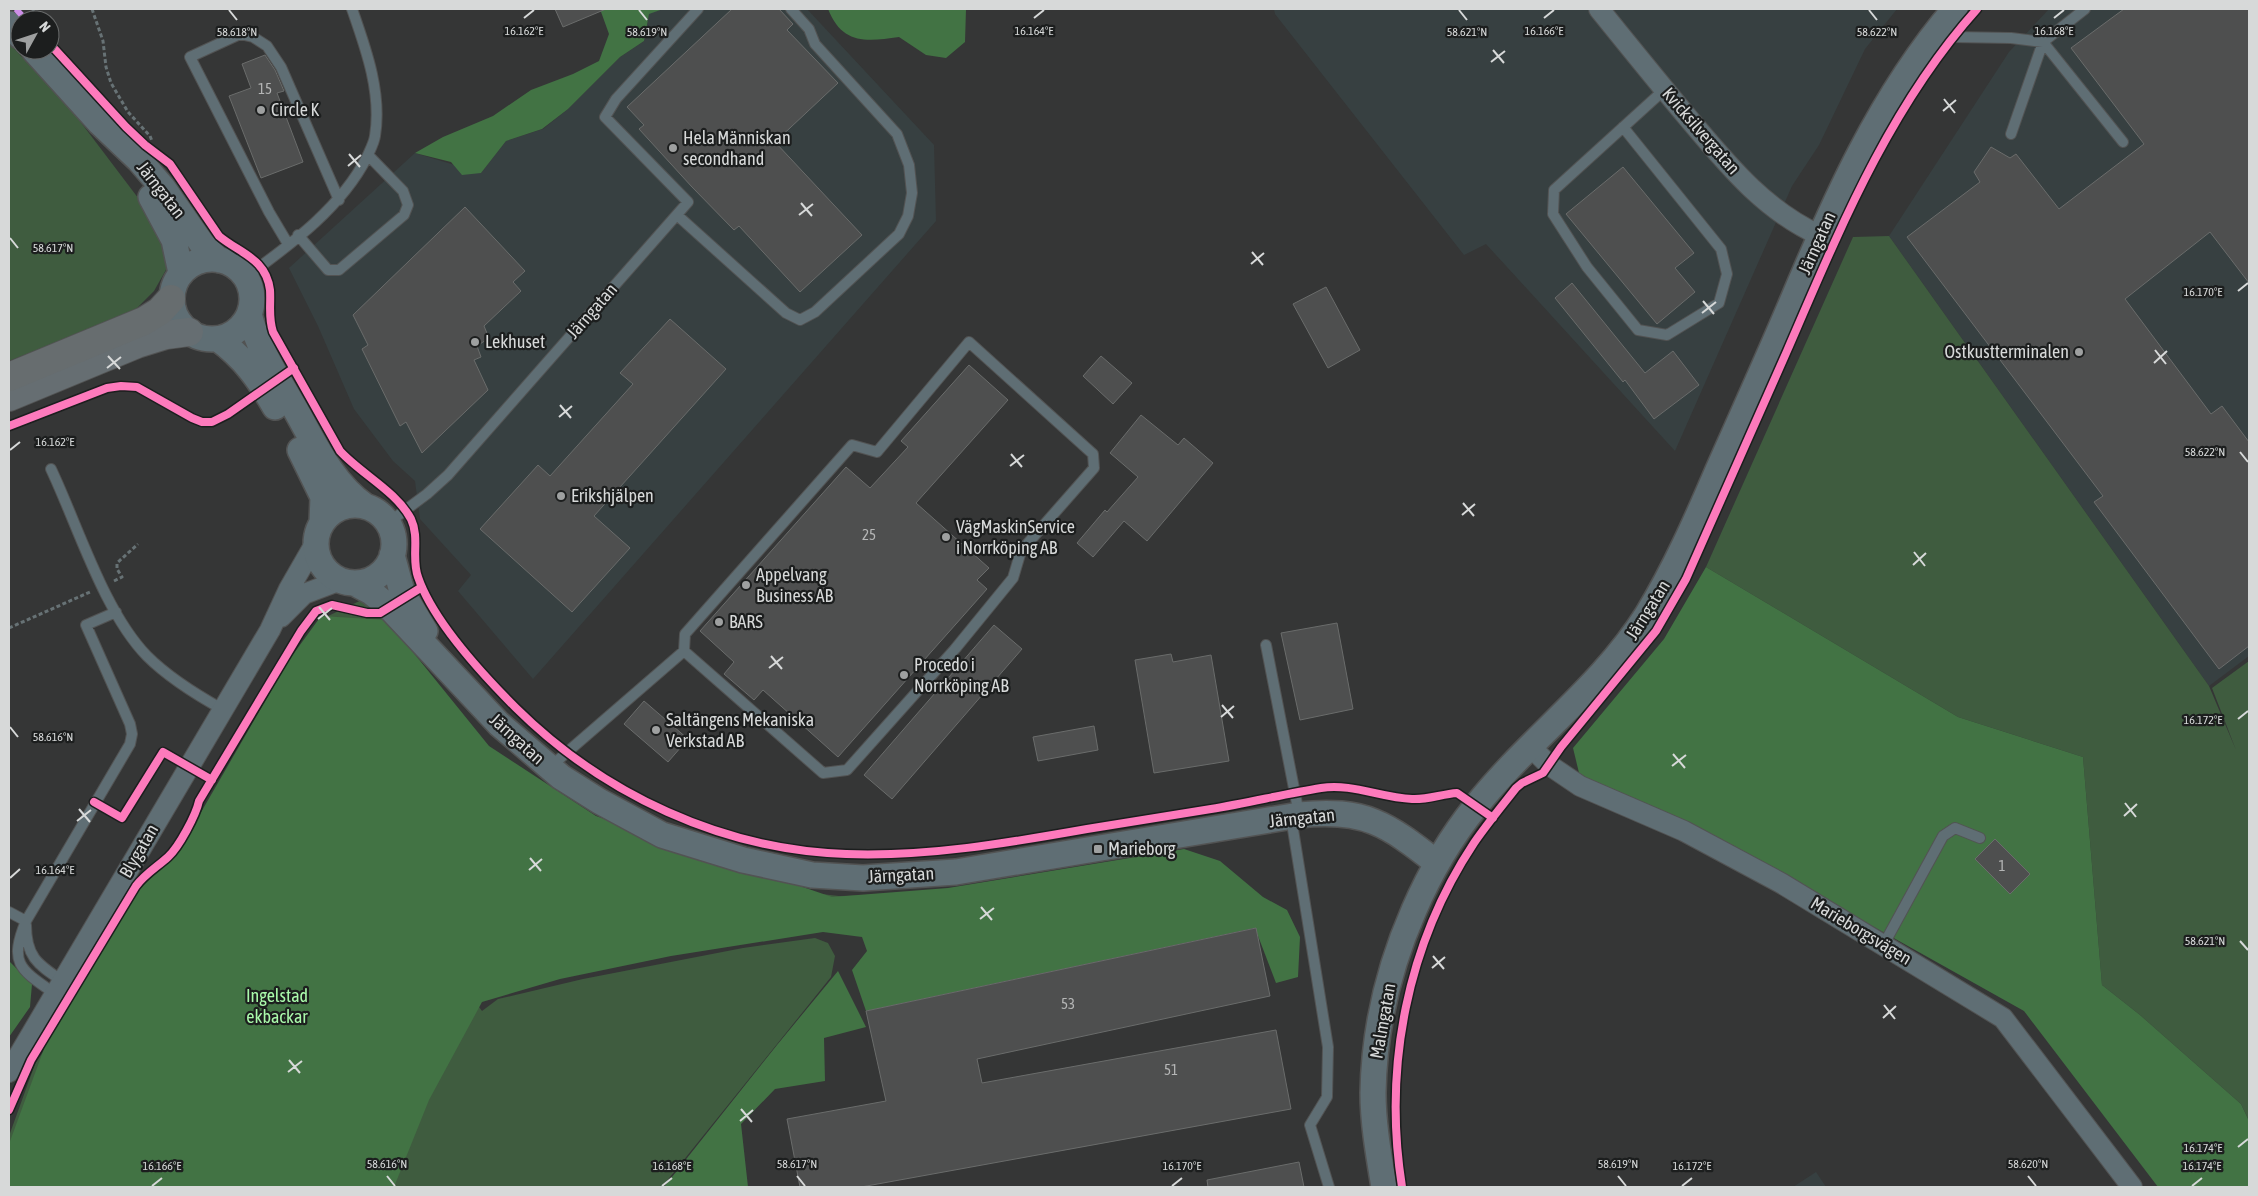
<svg xmlns="http://www.w3.org/2000/svg" width="2258" height="1196" font-family="'Asap Condensed',sans-serif">
<style>
.built{fill:#374041}
.green{fill:#3f5c3f}
.forest{fill:#427344}
.building{fill:#4e4f4f;stroke:#6a6c6b}
.lines{fill:none;stroke-linecap:round;stroke-linejoin:round}
.service-casing{stroke:#525353;stroke-width:12}
.minor-casing{stroke:#525353;stroke-width:22}
.tertiary-casing{stroke:#525353;stroke-width:28}
.trunk-casing{stroke:#525353;stroke-width:30}
.motorway-casing{stroke:#525353;stroke-width:30}
.path{stroke:#677275;stroke-width:3;stroke-dasharray:4 2.5;stroke-linecap:butt}
.service{stroke:#5f6e74;stroke-width:10}
.minor{stroke:#5f6e74;stroke-width:20}
.tertiary{stroke:#5f6e74;stroke-width:25}
.trunk{stroke:#666e72;stroke-width:28}
.motorway{stroke:#676d6f;stroke-width:28}
.quiet{stroke:#ce8fe9;stroke-width:6;stroke-dasharray:12 6;stroke-linecap:butt}
.cycleway-casing{stroke:#1c1e1e;stroke-width:11}
.cycleway{stroke:#fd7abc;stroke-width:8}
.ticks{fill:none;stroke:#d7d9d9;stroke-width:2}
.poi-dot{fill:#9ea0a0;stroke:#1c1e1e;stroke-width:2}
.labels{text-anchor:middle;stroke-width:4.5;stroke-linejoin:round;paint-order:stroke}
.number-label{font-size:15px;fill:#b5b6b6}
.poi-label{font-size:18px;fill:#d7d9d9;stroke:#1c1e1e;text-anchor:start}
.street-label{font-size:18px;fill:#d7d9d9;stroke:#1c1e1e}
.park-label{font-size:18px;fill:#aafaab;stroke:#1c1e1e}
.ticks-label{font-size:12px;text-anchor:middle;fill:#d7d9d9;stroke:#1c1e1e;stroke-width:4.5;stroke-linejoin:round;paint-order:stroke}
</style>
<rect width="100%" height="100%" fill="#353636"/>
<path class="built" d="M663 9H807L934 145 936 221 533 679 458 591 471 575 420 519 415 481 393 461 354 409 318 326 289 268 415 153 481 173 506 141 543 129 568 109 620 57 644 41 649 13Z
M1274 9H1897L1865 49 1819 145 1792 186 1675 451 1486 244 1464 255 1275 14Z
M2049 9H2249V656L2209 686 1889 236 2009 52Z
M1816 1172 1826 1187H1793Z"/>
<path class="green" d="M9 43 73 112 151 215 162 243 167 268 154 291 133 312 9 361Z
M1889 236 2209 686 2236 750 2212 688 2249 661V1121L2241 1104 2140 1015 2102 985 2083 757 1958 717 1706 567 1853 237Z
M370 596 394 637 488 748 559 800 751 886 839 896 889 895 804 919 471 996 482 1011 498 999 583 979 743 948 815 938 828 943 835 956 831 977 662 1187H9V1136L35 1064 268 716 326 617Z"/>
<path class="forest" d="M600 9H663L649 14 644 41 620 57 568 109 542 129 506 141 481 173 462 175 451 162 415 153 443 137 493 116 531 90 573 74 599 61 609 34Z
M828 9H966L965 42 946 58 926 55 899 37C865 42 842 44 828 9Z
M1706 567 1958 717 2083 757 2102 985 2140 1015 2241 1104 2249 1121V1187H2158L2024 1011 1690 824 1580 777 1573 748 1664 639Z
M321 616 387 620 489 746 596 816 832 897 948 888 1184 849 1220 861 1263 897 1287 910 1300 937 1298 977 1276 983 1255 928 866 1011 852 970 867 951 862 937 823 932 671 956 560 979 482 1002 429 1100 394 1187H9V1144L45 1046 136 894C148 878 164 867 178 852L289 660Z
M9 961 32 984 30 1007 9 1037Z
M838 971 866 1027 824 1038 825 1081 775 1089 741 1124 748 1187H664L777 1045Z"/>
<path class="building" d="M555 9H606L563 27Z
M732 9H779L793 24 787 30 838 83 775 142 862 235 800 292 739 226 734 230 692 187 639 129 644 125 627 107Z
M2124 9H2249V283L2210 232 2125 299 2211 414 2222 406 2249 442V646L2219 669 2094 502 2103 496 1907 237 1980 182 1974 172 1991 147 2010 158 2016 154 2059 209 2144 144 2071 48Z
M265 55 275 70 284 91 277 93 303 162 261 178 229 96 251 88 242 64Z
M1623 167 1694 253 1675 268 1695 292 1657 324 1566 214Z
M465 207 525 271 513 282 521 291 484 326 489 338 477 346 481 357 474 360 488 390 422 453 406 422 400 426 362 349 368 345 353 315Z
M1572 283 1645 373 1673 351 1699 385 1654 419 1625 380 1623 382 1555 298Z
M1326 287 1360 350 1328 368 1293 304Z
M670 319 726 369 594 516 630 548 572 612 480 529 538 465 550 476 633 384 620 373Z
M1101 356 1132 383 1113 404 1083 376Z
M969 365 1008 400 916 503 989 568 977 580 987 589 838 757 763 690 754 700 724 674 734 662 700 631 846 467 870 488 908 447 901 441Z
M1141 415 1178 445 1184 438 1213 463 1147 541 1124 521 1093 557 1077 543 1105 510 1107 512 1138 477 1110 453Z
M1337 623 1353 709 1300 720 1281 633Z
M994 625 1022 649 892 799 864 775Z
M1171 654 1173 662 1211 655 1229 761 1154 773 1135 660Z
M644 701 688 739 668 762 624 724Z
M1094 726 1098 750 1038 761 1033 737Z
M1995 839 2030 874 2010 894 1975 859Z
M1256 928 1270 996 977 1059 982 1083 1276 1030 1291 1109 861 1187H800L787 1119 886 1101 866 1011Z
M1299 1162 1304 1187H1208L1207 1180Z"/>
<g class="lines">
<defs>
<path id="service" d="M1936 32 1952 37 2011 38 2043 42 2123 142
M1623 127 1721 249 1727 274 1719 303 1667 335 1638 330 1587 267 1553 214 1554 190 1664 90
M2011 134 2043 42 2085 9
M677 215 786 313 800 320 815 312 899 234 908 216 912 193 909 165 897 134 815 44 809 29 791 9
M298 235 328 270H339L404 215 408 205 403 191 368 155
M288 244 269 212 190 57 240 34 253 37 267 46 281 67 339 200
M246 277C291 244 341 208 367 157 370 150 374 143 375 136 382 93 366 49 352 9
M51 469C78 526 104 612 147 656 169 678 195 694 222 709
M388 523 427 494 448 475 688 202 605 117 616 99 698 9
M1266 645 1299 814
M550 767 684 651 823 773 847 770 955 649 1013 578 1021 551 1094 468 1093 454 969 342 877 452 852 445 685 634 684 651
M1291 817 1328 1047 1327 1097 1310 1125 1329 1187
M9 912 26 921
M26 925C26 956 37 964 61 980
M1884 944 1943 836 1955 828 1980 838
M54 993C19 969 9 963 26 921L130 744 132 734 130 724 86 625 116 612"/>
<path id="minor" d="M1599 9C1629 46 1658 82 1689 119 1727 164 1764 210 1819 235
M281 617 304 594 341 580
M1531 747 1549 765 1580 786 1684 831 1781 883 2003 1018 2132 1187
M9 1072 270 630 289 589 316 542"/>
<path id="tertiary" d="M9 24 20 36
M34 50 100 123 139 160 163 188 202 244 219 260
M151 197 174 240 181 273
M172 299a40 40 0 1 1 80 0a40 40 0 1 1-80 0Z
M249 314C258 348 277 377 294 407 314 442 331 482 365 506
M218 339C244 358 259 379 275 407
M300 450 323 497 322 522
M316 544a39 39 0 1 1 78 0a39 39 0 1 1-78 0Z
M392 555 402 592 425 631
M354 583 371 592 389 607 499 724 561 777 599 801 662 835 743 860 812 875 863 878 956 872 1299 815C1365 808 1387 824 1437 863
M1384 1187C1379 1157 1373 1124 1373 1093 1374 1031 1389 967 1414 910 1430 873 1451 837 1476 806 1529 739 1601 688 1647 615 1675 569 1697 519 1718 470 1742 416 1766 363 1789 309 1833 204 1880 96 1955 9"/>
<path id="trunk" d="M9 397 137 344 166 335 189 332"/>
<path id="motorway" d="M9 377 144 321 160 311 171 299"/>
</defs>
<use href="#service" class="service-casing"/>
<use href="#minor" class="minor-casing"/>
<use href="#tertiary" class="tertiary-casing"/>
<use href="#trunk" class="trunk-casing"/>
<use href="#motorway" class="motorway-casing"/>
<path class="path" d="M92 9 103 41 106 67 111 83 128 112 150 136 152 141
M28 16 34 9
M114 581 122 577 117 569V563L138 544
M9 628 90 592"/>
<use href="#service" class="service"/>
<use href="#minor" class="minor"/>
<use href="#tertiary" class="tertiary"/>
<use href="#trunk" class="trunk"/>
<use href="#motorway" class="motorway"/>
<path class="quiet" d="M16 9 26 20"/>
<defs>
<path id="cycleway" d="M50 44 126 127 145 145 170 164 219 236C239 253 266 258 270 290 271 305 268 317 273 332L340 451C361 474 396 491 411 519 420 538 411 558 418 577 433 621 483 675 516 708 603 794 722 850 846 854 927 857 1008 843 1087 829 1128 822 1170 816 1211 809 1248 803 1284 794 1321 788 1352 783 1381 798 1412 799 1427 800 1442 794 1457 793L1493 818
M9 426 107 388 121 386 137 387 192 418 202 422H212L228 414 294 368
M94 802 122 818 163 752 212 780
M9 1110 31 1060 136 886C145 874 157 867 168 857 179 847 196 815 199 801L301 631 316 611 332 605 367 613H380L422 587
M1402 1187C1383 1067 1407 944 1474 843 1487 824 1502 806 1516 788L1522 783 1543 773 1561 747 1656 631 1686 579C1720 503 1754 427 1787 351 1839 231 1889 107 1977 9"/>
</defs>
<use href="#cycleway" class="cycleway-casing"/>
<use href="#cycleway" class="cycleway"/>
</g>
<path class="ticks" d="M229 10 237 20M639 10 647 20M1459 10 1467 20M1869 10 1877 20M524 18 534 10M1034 18 1044 10M1544 18 1554 10M2054 18 2064 10M1493 50 1504 63M1491 62 1505 51M1944 99 1955 113M1943 111 1956 100M349 154 360 167M348 166 361 155M801 203 812 216M799 215 813 204M10 238 18 248M1252 252 1263 265M1251 264 1264 253M2238 291 2248 283M1703 301 1714 314M1702 313 1716 302M2155 350 2166 364M108 356 120 369M2154 363 2167 351M107 368 121 357M560 405 571 418M559 417 572 406M10 450 20 442M2240 452 2248 462M1011 454 1022 467M1010 466 1024 455M1463 503 1474 516M1462 515 1475 504M1914 552 1925 566M1913 565 1926 553M319 607 330 620M318 619 332 608M771 656 782 669M769 668 783 657M1222 705 1233 718M1221 717 1234 706M2238 719 2248 711M10 727 18 737M1673 754 1685 768M1672 766 1686 755M2125 803 2136 817M79 809 90 822M2124 816 2137 804M77 821 91 810M530 858 541 871M529 870 542 859M10 878 20 869M981 907 992 920M980 919 994 908M2240 941 2248 950M1433 956 1444 969M1432 968 1445 957M1884 1005 1895 1019M1883 1018 1896 1006M289 1060 300 1073M288 1072 302 1061M741 1109 752 1122M740 1121 753 1110M2238 1147 2248 1139M387 1176 395 1186M797 1176 805 1186M1618 1176 1626 1186M2028 1176 2036 1186M152 1186 162 1178M662 1186 672 1178M1172 1186 1182 1178M1682 1186 1692 1178M2192 1186 2202 1178"/>
<g class="poi-dot">
<circle cx="261" cy="110" r="5"/>
<circle cx="673" cy="148" r="5"/>
<circle cx="475" cy="342" r="5"/>
<circle cx="2079" cy="352" r="5"/>
<circle cx="561" cy="496" r="5"/>
<circle cx="946" cy="537" r="5"/>
<circle cx="746" cy="585" r="5"/>
<circle cx="719" cy="622" r="5"/>
<circle cx="904" cy="675" r="5"/>
<circle cx="656" cy="730" r="5"/>
<rect x="1093" y="844" width="10" height="10" rx="2.5"/>
</g>
<g class="labels">
<g class="number-label">
<text x="265" y="94">15</text>
<text x="869" y="540">25</text>
<text x="2002" y="871">1</text>
<text x="1068" y="1009">53</text>
<text x="1171" y="1075">51</text>
</g>
<g class="poi-label">
<text x="271" y="116">Circle K</text>
<text x="683" y="144">Hela Människan<tspan x="683" dy="21">secondhand</tspan></text>
<text x="485" y="348">Lekhuset</text>
<text x="2069" y="358" text-anchor="end">Ostkustterminalen</text>
<text x="571" y="502">Erikshjälpen</text>
<text x="956" y="533">VägMaskinService<tspan x="956" dy="21">i Norrköping AB</tspan></text>
<text x="756" y="581">Appelvang<tspan x="756" dy="21">Business AB</tspan></text>
<text x="729" y="628">BARS</text>
<text x="914" y="671">Procedo i<tspan x="914" dy="21">Norrköping AB</tspan></text>
<text x="666" y="726">Saltängens Mekaniska<tspan x="666" dy="21">Verkstad AB</tspan></text>
<text x="1108" y="855">Marieborg</text>
</g>
<g class="street-label">
<text transform="translate(1701 131) rotate(49)" y="6">Kvicksilvergatan</text>
<text transform="translate(161 190) rotate(52)" y="6">Järngatan</text>
<text transform="translate(1817 243) rotate(-66)" y="6">Järngatan</text>
<text transform="translate(592 311) rotate(-49)" y="6">Järngatan</text>
<text transform="translate(1648 610) rotate(-58)" y="6">Järngatan</text>
<text transform="translate(517 739) rotate(42)" y="6">Järngatan</text>
<text transform="translate(1302 818) rotate(-6)" y="6">Järngatan</text>
<text transform="translate(139 851) rotate(-60)" y="6">Blygatan</text>
<text transform="translate(901 875) rotate(-3)" y="6">Järngatan</text>
<text transform="translate(1861 931) rotate(31)" y="6">Marieborgsvägen</text>
<text transform="translate(1383 1021) rotate(-80)" y="6">Malmgatan</text>
</g>
<g class="park-label">
<text x="277" y="1002">Ingelstad<tspan x="277" dy="21">ekbackar</tspan></text>
</g>
</g>
<g class="ticks-label">
<text x="524" y="35">16.162°E</text>
<text x="1034" y="35">16.164°E</text>
<text x="1544" y="35">16.166°E</text>
<text x="2054" y="35">16.168°E</text>
<text x="237" y="36">58.618°N</text>
<text x="647" y="36">58.619°N</text>
<text x="1467" y="36">58.621°N</text>
<text x="1877" y="36">58.622°N</text>
<text x="53" y="252">58.617°N</text>
<text x="2203" y="296">16.170°E</text>
<text x="55" y="446">16.162°E</text>
<text x="2205" y="456">58.622°N</text>
<text x="2203" y="724">16.172°E</text>
<text x="53" y="741">58.616°N</text>
<text x="55" y="874">16.164°E</text>
<text x="2205" y="945">58.621°N</text>
<text x="2203" y="1152">16.174°E</text>
<text x="387" y="1168">58.616°N</text>
<text x="797" y="1168">58.617°N</text>
<text x="1618" y="1168">58.619°N</text>
<text x="2028" y="1168">58.620°N</text>
<text x="162" y="1170">16.166°E</text>
<text x="672" y="1170">16.168°E</text>
<text x="1182" y="1170">16.170°E</text>
<text x="1692" y="1170">16.172°E</text>
<text x="2202" y="1170">16.174°E</text>
</g>
<rect width="2258" height="1196" fill="none" stroke="#d7d9d9" stroke-width="20"/>
<g transform="translate(35 35) rotate(50)"><circle r="24" fill="#1c1e1e" stroke="#676969"/>
<path d="M0-4L9 19L0 12L-9 19Z" fill="#9ea0a0"/>
<text y="-8" font-size="14" font-weight="bold" text-anchor="middle" fill="#d7d9d9">N</text>
</g>
</svg>
